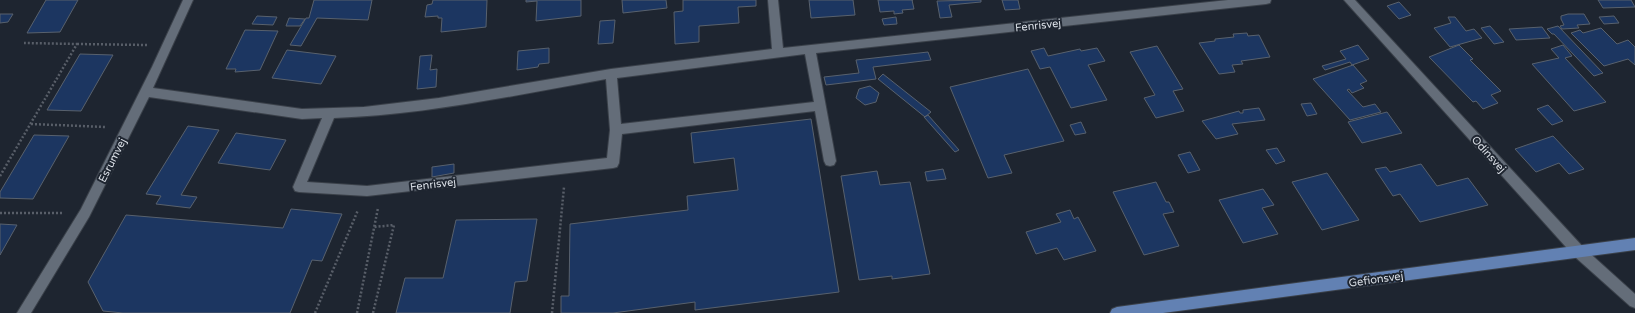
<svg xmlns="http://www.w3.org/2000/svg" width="1635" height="313" font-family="'Varela Round',sans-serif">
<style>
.building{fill:#1c3661;stroke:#58616d}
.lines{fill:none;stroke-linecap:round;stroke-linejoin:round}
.minor-casing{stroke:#3a4049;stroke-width:2}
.major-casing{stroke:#3a4049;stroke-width:2}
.path{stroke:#585e68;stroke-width:2.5;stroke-dasharray:2 2;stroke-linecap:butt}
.minor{fill:#646d79;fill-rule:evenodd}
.major{fill:#6281b3;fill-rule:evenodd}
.labels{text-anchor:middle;stroke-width:4;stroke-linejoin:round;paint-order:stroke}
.street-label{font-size:11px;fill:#dadfe6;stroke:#1e2530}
</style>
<rect width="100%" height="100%" fill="#1e2530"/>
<path class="building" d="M46 0H78L60 32 27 33Z
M314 0H372L368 20 317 18 301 46 290 45 306 18H309Z
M433 0H487L486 27 441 32 442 18H438V16L425 17 427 5 432 4Z
M526 0H581V16L536 21 537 1 526 2Z
M622 0H666L667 8 623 13Z
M683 0H756V6L738 7 739 23 699 26V42L675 44 674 12 683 11Z
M809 0H853L855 15 811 18Z
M878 0H913H912L914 9 902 10 903 13 894 14V11L880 12Z
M981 0V2L949 5 952 17 940 18 937 1Z
M1002 0H1018L1020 9 1005 10Z
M1598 0H1631L1635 7 1603 8Z
M1399 2 1411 15 1399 19 1387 6Z
M0 14H13L8 22 0 23Z
M1568 14H1584L1590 24 1577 25 1579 28 1562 29 1560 26 1564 25 1561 19V16Z
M257 16 277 17 273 25 252 24Z
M1614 16 1619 23 1604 24 1599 17Z
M896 17 897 24 884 25 882 19Z
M1448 17H1455L1466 31 1474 29 1482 38 1450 47 1434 28 1451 23Z
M289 18 305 19 300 26H286Z
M615 20 613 43 598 44 600 21Z
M1490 26 1504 42 1494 44 1481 28Z
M1558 26 1603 73 1594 76 1554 34H1552L1547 29Z
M1542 27 1550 38 1516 40 1509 29Z
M1601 28 1617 44 1628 40 1635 47V65L1628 59 1604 66 1571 33 1580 30 1583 33Z
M245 30 278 31 260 70 235 72 236 69H226Z
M1247 33 1248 36 1259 35 1270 57 1241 61 1243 64 1232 65 1235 72 1219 74 1199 43 1215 41V39L1234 37 1233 34Z
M1358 45 1369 59 1352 65 1350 62 1325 70 1322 66 1346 59 1340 51Z
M1459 45 1473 59 1470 60 1501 91 1491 95 1498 103 1483 109 1476 101 1473 102 1429 57Z
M1563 45 1572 56 1565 58 1606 102 1574 111 1532 64 1559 58 1551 49Z
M1157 46 1183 89 1173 91 1184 111 1156 118 1144 98 1155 95 1130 52Z
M549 48V63L539 64 538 67 517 70 518 51Z
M1044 48 1048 56 1080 49 1081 51 1097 48 1105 61 1088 65 1107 100 1071 108 1050 67 1040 69 1031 51Z
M287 50 336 56 321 84 272 78Z
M928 52 931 60 873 67 876 79 826 85 824 77 859 73 856 60Z
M80 54 113 55 81 111 47 110Z
M432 55 430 70 437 69 436 87 417 89 420 56Z
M1353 65 1367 81 1360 84 1364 88 1352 93 1349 89 1347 90 1363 107 1375 104 1381 112 1350 120 1313 79Z
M1028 69 1064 141 1004 155 1012 173 988 178 950 87Z
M883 74 931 112 925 117 878 79Z
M870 86 879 93 876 102 865 105 856 98 859 89Z
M1311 103 1317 114 1307 116 1301 104Z
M1548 105 1563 121 1552 125 1537 109Z
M1259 108 1265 120 1232 124 1238 134 1216 139 1202 121 1239 111 1240 113H1243V110Z
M1387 112 1402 133 1362 143 1348 122Z
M928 115 959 150 955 152 924 117Z
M811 119 839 292 695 310V302L613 313H561V296H569L570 224 688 210 687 196 738 190 734 158 694 163 691 133Z
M1081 122 1086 133 1075 135 1070 125Z
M188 126 219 130 181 195 197 197 190 208 156 204 161 196 146 194Z
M236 133 286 140 270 170 218 163Z
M34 135 69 136 33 199 0 198V192Z
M1553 136 1584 169 1569 174 1559 163 1536 172 1515 149Z
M1277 148 1285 161 1276 164 1266 150Z
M1190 152 1200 170 1188 173 1178 155Z
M454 164V173L432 177V167Z
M1421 164 1437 186 1468 178 1488 205 1420 222 1400 194 1393 196 1375 169 1386 167 1390 172Z
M943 169 946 179 927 181 925 172Z
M877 171 880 185 910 182 930 274 892 279V276L859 280 841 176Z
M1327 173 1359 220 1322 230 1292 182Z
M1156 182 1166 202H1169L1174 212 1163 214 1179 246 1144 255 1113 192Z
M1263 189 1274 205 1262 208 1278 234 1243 243 1219 200Z
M291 209 342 214 322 261 312 260 290 313H123L103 311 88 282 126 215 283 228Z
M1070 210 1074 219 1078 217 1096 251 1064 260 1057 248 1036 254 1026 232 1061 222 1056 214Z
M537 219 527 281 515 282 510 313H396L405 278H443L456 220Z
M0 224 17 225 0 255Z"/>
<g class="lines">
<defs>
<path id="minor" d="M183 0H193L153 88 302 109 364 107 439 98 611 69 772 49 768 0H778L783 48 1228 0H1271L1270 3 1266 4 816 53 836 161 834 165 830 166 826 165 824 161 815 111 622 134 619 163 617 167 613 168 367 196 299 192 295 191 293 187 322 118 302 119 149 97 89 217 31 313H17L81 209 152 67ZM805 54 814 102 621 124 617 78ZM606 79 610 130 607 158 367 186 307 182 334 118C425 115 516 95 606 79Z
M1344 0H1355L1584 248 1635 294V308L1630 306 1574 256Z"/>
<path id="major" d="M1635 238V250L1163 313H1110L1112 309 1117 307Z"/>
</defs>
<use href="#minor" class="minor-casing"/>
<use href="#major" class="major-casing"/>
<path class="path" d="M77 44 147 45
M31 124 106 127
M0 176 77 44 24 43
M0 213H63
M315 313 358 210
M357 313 378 208
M373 313 394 225 374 227
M552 313 564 187"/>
<use href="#minor" class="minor"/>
<use href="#major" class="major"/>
</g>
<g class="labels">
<g class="street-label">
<text transform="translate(1038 25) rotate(-6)" y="4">Fenrisvej</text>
<text transform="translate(1489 154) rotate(48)" y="4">Odinsvej</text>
<text transform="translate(112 160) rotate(-63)" y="4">Esrumvej</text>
<text transform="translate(433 184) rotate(-7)" y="4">Fenrisvej</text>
<text transform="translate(1376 279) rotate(-8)" y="4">Gefionsvej</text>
</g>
</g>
</svg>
